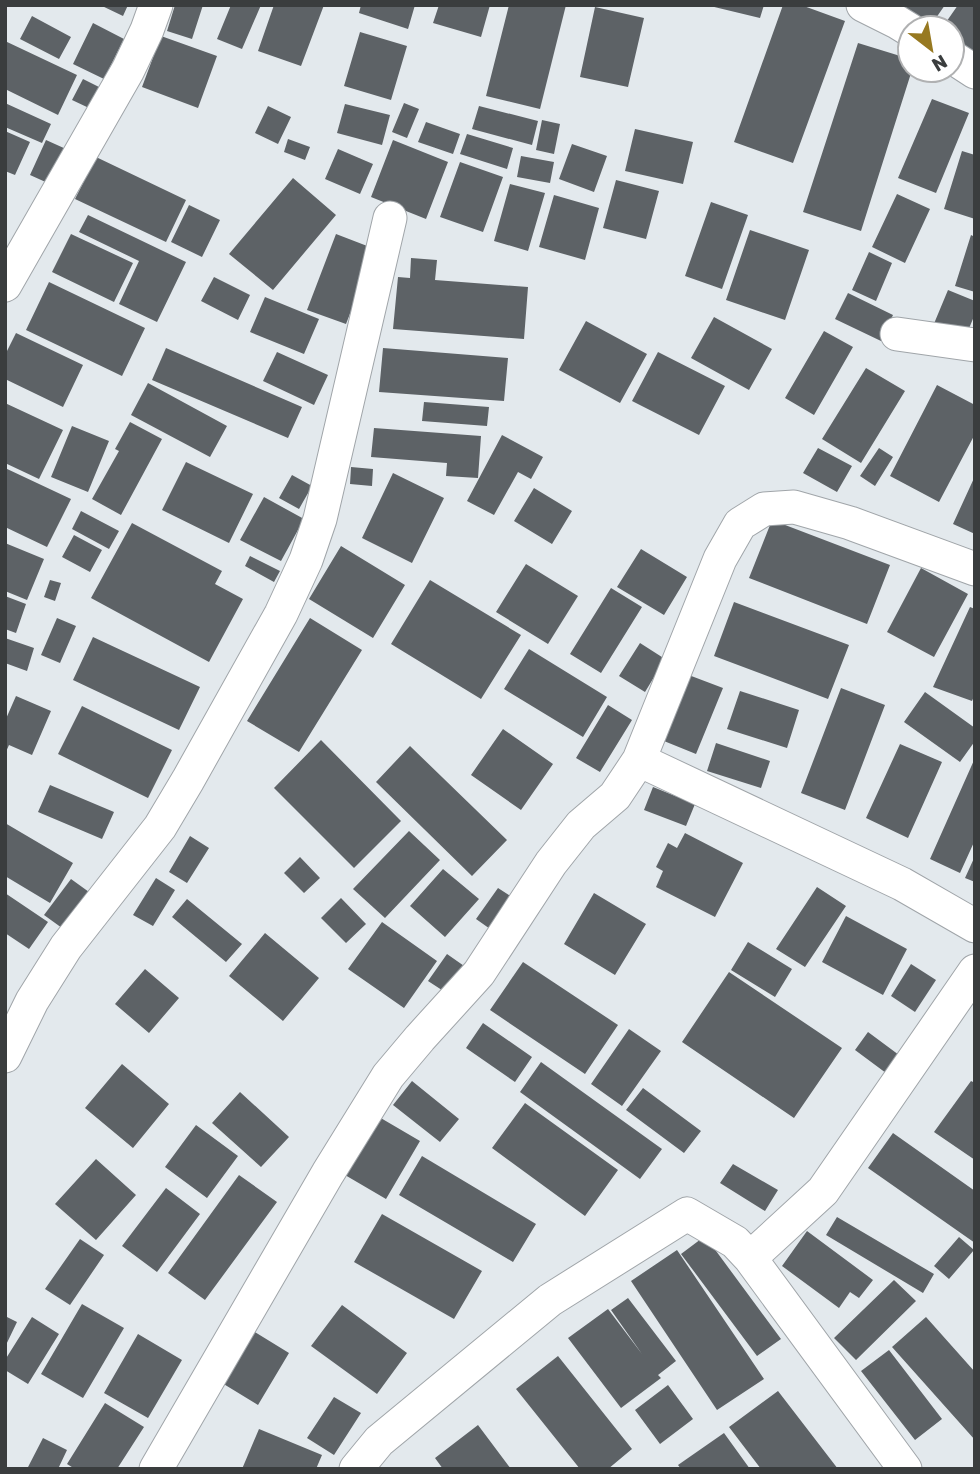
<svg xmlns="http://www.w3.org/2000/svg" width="980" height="1474" font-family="Rubik,sans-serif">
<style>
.building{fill:#5d6266}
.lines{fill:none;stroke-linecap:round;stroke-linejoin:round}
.minor-casing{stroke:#a0a5a9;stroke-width:35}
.minor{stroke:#fff;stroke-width:33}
</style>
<rect width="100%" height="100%" fill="#e3e9ed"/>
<path class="building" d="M100 5H128L123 16Z
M175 5H203L192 39 167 31Z
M231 5H261L242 49 217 39Z
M274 5H324L301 66 258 51Z
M361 5H415L408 29 359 13Z
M439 5H490L481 37 433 23Z
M509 5H566L540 109 486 96Z
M706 5H764L760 18Z
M783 5H801L845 21 793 163 734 142Z
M891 5H945L929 28H923Z
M958 5H975V61L952 45V28H942Z
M595 7 644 18 628 87 580 77Z
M32 16 71 37 59 59 20 39Z
M93 23 124 39 104 79 73 64Z
M360 32 407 46 391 100 344 86Z
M161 36 217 56 198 108 142 87Z
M5 41 77 75 58 115 5 89Z
M858 43 910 59V70H912L861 231 803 212Z
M83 79 99 87 89 108 72 100Z
M932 99 969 113 936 193 898 178Z
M5 103 51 124 42 143 5 127Z
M404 103 419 109 407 138 392 132Z
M345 104 390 115 382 145 337 133Z
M268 106 291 117 278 144 255 133Z
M479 106 538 121 532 145 472 129Z
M542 120 560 124 554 154 536 150Z
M426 122 460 134 453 154 418 142Z
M635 129 693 142 683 184 625 171Z
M5 131 30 142 15 175 5 171Z
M467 134 513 148 507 169 460 154Z
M288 139 310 147 305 160 284 152Z
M46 140 66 149 50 184 30 175Z
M393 140 448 162 426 219 371 197Z
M572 144 607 156 594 192 559 179Z
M338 149 373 164 360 194 325 179Z
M962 151 975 155V219L944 209Z
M521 156 554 162 550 183 517 177Z
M96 157 186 200 166 242 75 199Z
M460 162 503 177 483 232 440 217Z
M293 178 336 215 273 290 229 254Z
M616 180 659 191 646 239 603 228Z
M510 184 545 193 528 251 494 241Z
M897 194 930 209 905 263 872 247Z
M554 195 599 208 585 260 539 247Z
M711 202 748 215 722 289 685 276Z
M189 205 220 220 202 257 171 242Z
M88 215 186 262 157 322 119 304 139 261 79 232Z
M750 230 809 250 785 320 726 300Z
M71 234 133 263 114 302 52 272Z
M336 234 375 249 346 324 307 310Z
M971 235 975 237V292L955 286Z
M869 252 892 263 876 301 852 290Z
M411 258 437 260 435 280 528 287 524 339 393 329 398 277 410 278Z
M214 277 250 295 238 320 201 301Z
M49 282 145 328 122 376 26 330Z
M948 290 975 301V314L965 338 933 326Z
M848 293 893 315 881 341 835 319Z
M265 297 319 319 304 354 250 332Z
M714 317 772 349 749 390 691 358Z
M586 321 647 354 620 403 559 370Z
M824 331 853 347 814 415 785 398Z
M16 333 83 365 63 407 5 379V355Z
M166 348 302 407 288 438 152 380Z
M383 348 508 358 504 401 379 392Z
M277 352 328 375 314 405 263 381Z
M658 352 725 386 699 435 632 401Z
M866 368 905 391 861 463 822 439Z
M148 383 227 426 210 457 131 415Z
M937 385 975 405V434L939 502 890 476Z
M424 402 489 407 487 426 422 421Z
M5 403 63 430 39 479 5 463Z
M130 422 162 439 121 515 92 499 119 451 115 449Z
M72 426 109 441 88 492 51 477Z
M374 428 481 436 478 478 446 476 447 463 371 457Z
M502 435 543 457 531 479 518 472 494 515 467 501Z
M818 448 852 466 837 492 803 473Z
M879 448 893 457 875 486 860 476Z
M186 462 253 494 229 543 162 510Z
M351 467 373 469 372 486 350 484Z
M5 468 71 499 47 547 5 527Z
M393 473 444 498 412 563 362 538Z
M292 475 312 486 299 509 279 498Z
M975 476V534L953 524Z
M534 488 572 511 552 544 514 521Z
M264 497 304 519 281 561 240 540Z
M81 511 119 531 109 549 72 529Z
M772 520 890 565 867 624 749 578Z
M132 523 222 571 215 584 243 599 209 662 91 598Z
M74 535 102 550 90 572 62 557Z
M5 543 44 559 27 600 5 591Z
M341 546 405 585 373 638 309 599Z
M641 549 687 577 664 615 617 587Z
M250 556 280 571 274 582 245 566Z
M526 564 578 596 548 644 496 612Z
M921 568 968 594 934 657 887 632Z
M50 580 61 583 55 601 44 597Z
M430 580 521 635 481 699 391 644Z
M611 588 642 607 601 673 570 654Z
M5 596 26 604 16 633 5 629Z
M734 602 849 645 828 699 714 656Z
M970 607 975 609V694L972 701 933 687Z
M57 618 76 626 60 663 41 655Z
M310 618 362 650 299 752 247 721Z
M93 637 200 687 179 730 73 680Z
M5 638 34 648 27 671 5 663Z
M640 643 665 659 645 692 619 676Z
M529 649 607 697 583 737 504 689Z
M686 674 723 688 696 754 659 739Z
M841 688 885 705 845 810 801 793Z
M740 691 799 710 787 748 727 729Z
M925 692 975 728V741L960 762 904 722Z
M16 696 51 711 32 755 9 745 5 754V721Z
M608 705 632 720 600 772 576 758Z
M82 706 172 750 148 798 58 754Z
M503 729 553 764 521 810 471 775Z
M321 740 401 821 354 868 274 788Z
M716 743 770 761 761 788 707 771Z
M900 744 942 762 908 838 866 818Z
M410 746 507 840 472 876 376 782Z
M975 758V840L960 873 930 859Z
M50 785 114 812 102 839 38 812Z
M653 787 695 804 686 826 644 810Z
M5 823 73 863 50 903 5 876Z
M409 831 440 860 385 918 353 889Z
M685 833 743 863 715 917 656 887 663 871 656 867 668 843 677 848Z
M190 836 209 848 187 883 169 872Z
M975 856V882L965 878Z
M300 857 320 878 304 893 284 873Z
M443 869 479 899 445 937 410 906Z
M156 878 175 890 153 926 133 915Z
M71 879 89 892 62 928 44 915Z
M817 887 846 906 805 967 776 949Z
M498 888 515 899 493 931 476 919Z
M5 893 48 922 29 949 5 933Z
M594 893 646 924 615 975 564 944Z
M341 898 366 924 346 943 321 918Z
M187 899 242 944 226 962 172 917Z
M846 916 907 949 883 995 822 962Z
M382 922 437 961 404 1008 348 969Z
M265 933 319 978 283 1021 229 976Z
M748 942 792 969 775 997 731 970Z
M447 954 467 968 448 994 428 981Z
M523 962 618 1025 585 1074 490 1010Z
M911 964 936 980 915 1012 891 996Z
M145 969 179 998 149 1033 115 1004Z
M729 972 842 1048 794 1118 682 1042Z
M483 1023 532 1057 515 1082 466 1048Z
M629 1029 661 1051 622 1106 591 1084Z
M868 1032 899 1055 886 1073 855 1050Z
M541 1062 662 1149 640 1179 520 1092Z
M122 1064 169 1104 133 1148 85 1108Z
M412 1081 459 1119 440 1142 393 1105Z
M971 1081 975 1083V1160L934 1132Z
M643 1088 701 1131 684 1153 626 1110Z
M240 1092 289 1137 261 1167 212 1123Z
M525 1103 618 1170 585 1216 492 1148Z
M379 1117 420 1141 386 1199 345 1175Z
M196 1125 238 1156 207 1198 165 1167Z
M893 1133 975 1191V1243L868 1168Z
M422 1156 536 1224 513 1262 399 1195Z
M96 1159 136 1195 96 1240 55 1204Z
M733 1164 778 1190 765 1211 720 1183Z
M239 1175 277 1202 205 1300 168 1273Z
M166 1188 200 1214 157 1272 122 1246Z
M382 1214 482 1271 454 1319 354 1262Z
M837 1217 934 1274 923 1293 826 1235Z
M807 1231 873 1280 859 1298 850 1292 839 1308 782 1266Z
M705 1236 781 1339 757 1356 681 1254Z
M959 1237 974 1250 949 1279 934 1266Z
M80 1239 104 1255 70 1305 45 1289Z
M677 1250 764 1379 717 1410 631 1281Z
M894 1280 916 1301 856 1360 834 1338Z
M628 1298 676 1361 658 1375 661 1378 621 1408 568 1338 608 1309 642 1354 611 1310Z
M82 1304 124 1328 83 1398 41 1374Z
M342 1305 407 1353 377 1394 311 1346Z
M5 1316 17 1322 5 1347Z
M32 1317 59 1334 28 1384 5 1370V1360Z
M926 1317 975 1372V1440L892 1347Z
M253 1331 289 1353 258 1405 222 1383Z
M138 1334 182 1360 148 1418 104 1393Z
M889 1350 942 1419 915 1440 861 1371Z
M558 1356 632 1449 608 1469H580L516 1389Z
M668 1385 693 1419 660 1444 635 1410Z
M778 1391 838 1469H761L729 1427Z
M334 1397 361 1413 334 1455 307 1438Z
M105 1403 144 1427 117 1469H75L67 1464Z
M478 1425 511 1469H443L435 1458Z
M259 1429 322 1455 316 1469H242Z
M724 1433 750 1469H681L678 1465Z
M43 1438 67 1450 58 1469H27Z"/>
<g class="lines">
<defs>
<path id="minor" d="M863 5 897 22 910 30
M952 57 975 72
M5 285 128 70 147 30 156 5
M897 334 975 345
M639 760 902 884 975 926
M5 1056 32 1001 66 947 160 827 188 780 281 614 306 560 320 519 390 218
M750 1258 823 1191 975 971
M156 1469 328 1173 388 1076 420 1038 479 973 551 863 581 825 615 796 639 760 720 559 740 524 764 509 794 507 850 523 975 569
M356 1469 379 1441 550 1300 687 1214 735 1242 750 1258 905 1469"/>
</defs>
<use href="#minor" class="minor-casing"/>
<use href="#minor" class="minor"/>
</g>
<rect width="980" height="1474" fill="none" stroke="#3a3d3e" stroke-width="14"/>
<g transform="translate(931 49) rotate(149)"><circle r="33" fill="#ffffff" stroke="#b0b1b2" stroke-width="2"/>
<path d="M0-5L12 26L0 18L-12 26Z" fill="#977921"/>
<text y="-10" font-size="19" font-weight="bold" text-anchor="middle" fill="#3a3d3e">N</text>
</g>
</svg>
